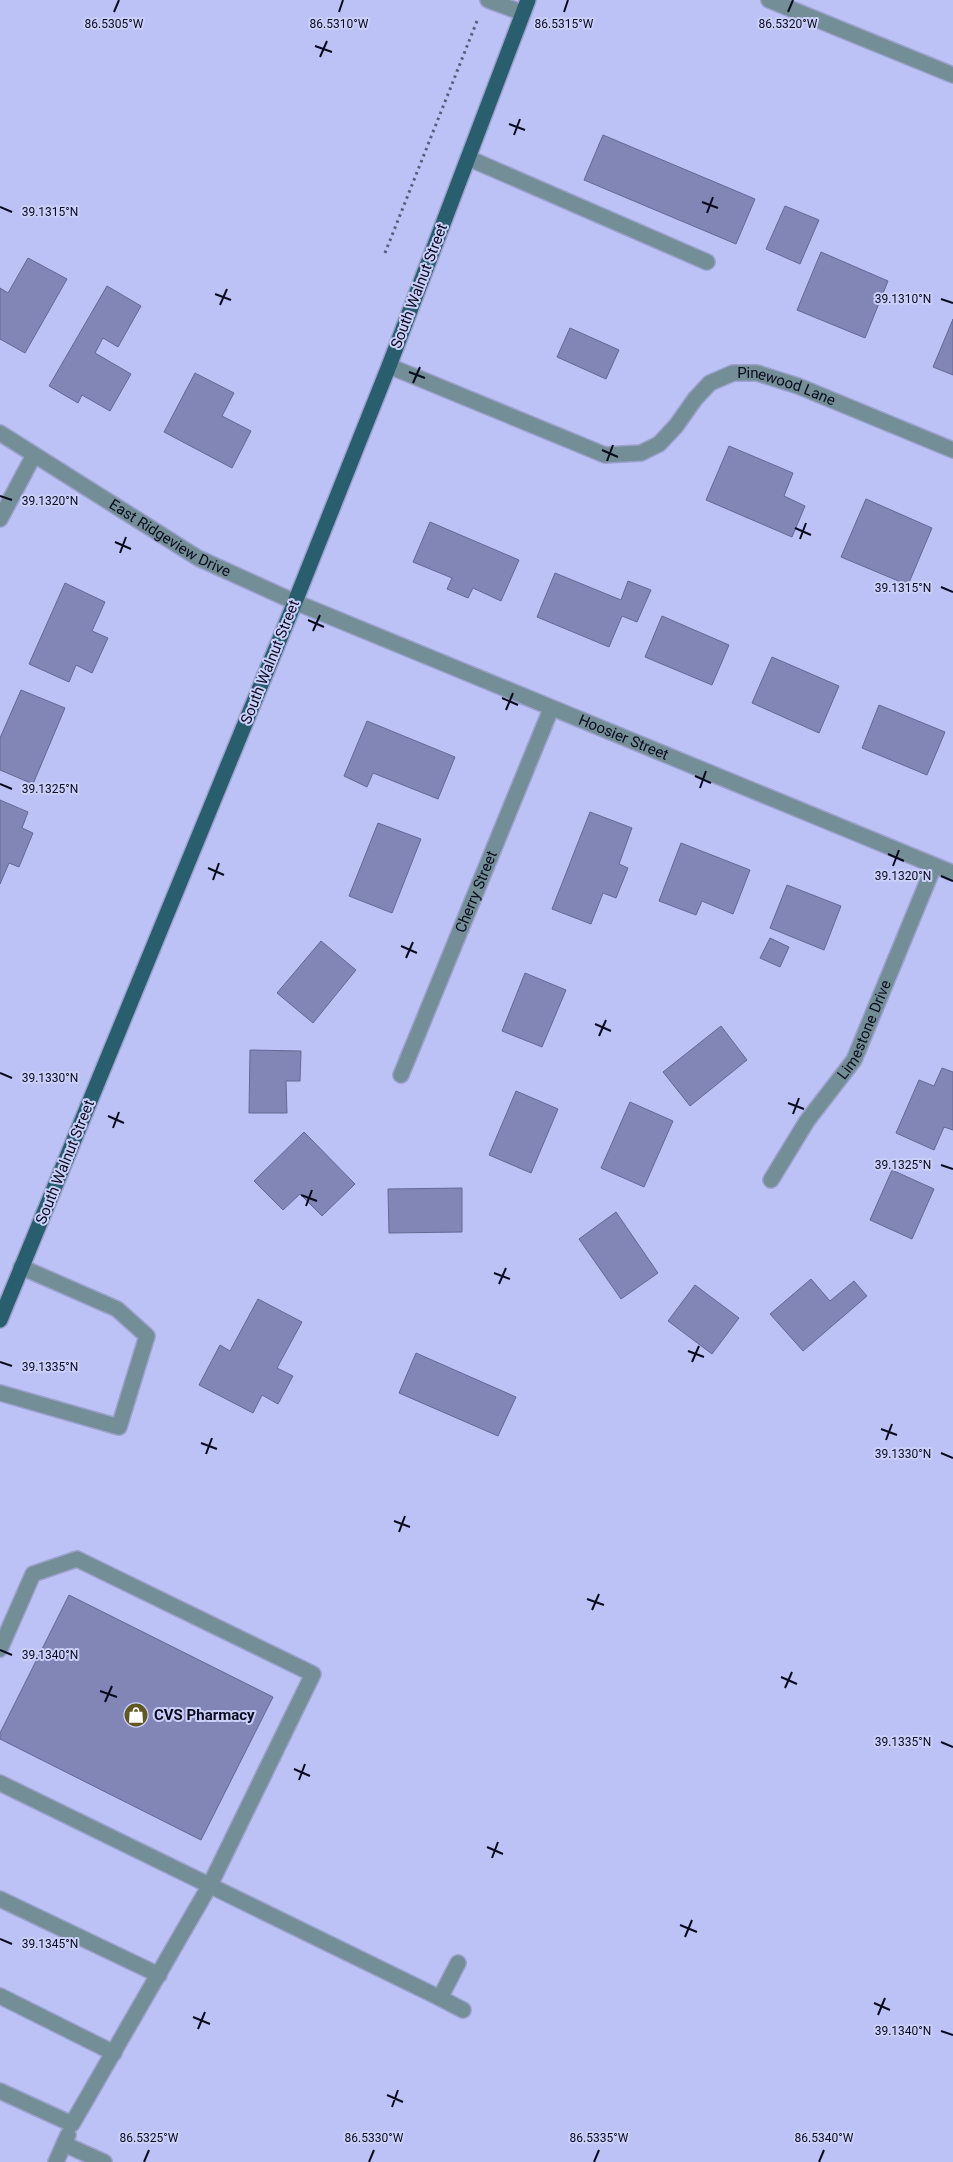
<svg xmlns="http://www.w3.org/2000/svg" width="953" height="2162" font-family="Roboto,sans-serif">
<style>
.building{fill:#8186b6;stroke:#646896}
.lines{fill:none;stroke-linecap:round;stroke-linejoin:round}
.minor-casing{stroke:#9ca1ce;stroke-width:18}
.major-casing{stroke:#9ca1ce;stroke-width:18}
.path{stroke:#5a5e7f;stroke-width:3;stroke-dasharray:2.5 4;stroke-linecap:butt}
.minor{stroke:#738e96;stroke-width:15}
.major{stroke:#285e6d;stroke-width:15}
.ticks{fill:none;stroke:#0a0b1d;stroke-width:2}
.labels{text-anchor:middle;stroke-width:4;stroke-linejoin:round;paint-order:stroke}
.street-label{font-size:15px;fill:#0a0b1d;stroke:#cbd0fa}
.poi-label{font-size:15px;font-weight:bold;fill:#0a0b1d;stroke:#cbd0fa;text-anchor:start}
.ticks-label{font-size:12px;text-anchor:middle;fill:#0a0b1d;stroke:#cbd0fa;stroke-width:4;stroke-linejoin:round;paint-order:stroke}
</style>
<rect width="100%" height="100%" fill="#bcc2f5"/>
<path class="building" d="M603 135 755 199 736 244 584 180Z
M785 206 819 220 800 264 766 249Z
M821 252 888 281 865 338 797 310Z
M28 258 67 279 25 353 0 339V288L8 293Z
M107 286 141 306 118 347 103 338 95 353 131 374 110 411 82 395 78 403 49 386Z
M953 319V375L933 367Z
M570 328 619 350 606 379 557 357Z
M195 373 234 393 222 416 251 431 232 468 164 432Z
M729 446 793 473 784 496 805 506 792 537 706 500Z
M866 499 932 528 908 585 841 557Z
M430 522 519 560 501 601 473 588 468 598 447 589 452 578 413 562Z
M555 573 621 600 628 581 651 590 637 622 622 616 609 647 537 617Z
M65 583 105 602 92 631 108 638 92 673 76 665 69 682 29 664Z
M662 616 729 645 712 685 645 657Z
M772 657 839 686 819 733 752 703Z
M21 690 65 708 33 784 0 770V738Z
M879 705 945 732 927 775 862 748Z
M367 721 455 757 438 799 373 773 367 787 344 776Z
M0 800 28 812 22 828 33 833 19 867 9 863 0 884Z
M590 812 632 828 619 864 628 868 616 898 603 893 591 924 552 909Z
M378 823 421 839 392 913 349 896Z
M681 843 750 870 733 914 702 901 696 915 659 901Z
M787 885 841 906 824 950 770 928Z
M770 938 789 947 780 967 760 958Z
M321 941 356 970 313 1023 277 993Z
M525 973 566 990 542 1047 502 1031Z
M721 1026 747 1060 690 1106 663 1072Z
M250 1050 301 1051 300 1081H286L287 1113H249Z
M942 1068 953 1072V1130L944 1127 934 1150 896 1133 919 1080 934 1086Z
M516 1091 558 1109 531 1173 489 1155Z
M630 1102 673 1121 644 1187 601 1168Z
M304 1132 355 1184 322 1216 300 1194 283 1210 254 1181Z
M892 1170 934 1189 912 1239 870 1220Z
M462 1188V1232L389 1233 388 1189Z
M616 1212 658 1273 621 1299 579 1239Z
M811 1279 830 1301 854 1281 867 1296 803 1351 770 1314Z
M695 1285 739 1318 712 1354 668 1321Z
M258 1299 302 1322 277 1368 293 1376 278 1404 262 1395 253 1413 199 1385 220 1345 230 1351Z
M416 1353 516 1397 498 1436 399 1393Z
M69 1595 273 1697 201 1840 0 1739V1733Z"/>
<g class="lines">
<defs>
<g id="minor">
<path d="M488 0 523 13"/>
<path d="M769 0 953 75"/>
<path d="M468 158 707 262"/>
<path id="s1" d="M389 366 605 455 641 453 659 444 676 426 695 399 710 383 733 373H757L798 386 953 450"/>
<path id="s2" d="M0 433 198 558 295 602 953 873"/>
<path d="M0 519 34 455"/>
<path id="s3" d="M401 1075 551 709"/>
<path id="s4" d="M771 1180 807 1121 854 1060 934 866"/>
<path d="M0 1393 119 1427 147 1336 117 1309 21 1267"/>
<path d="M0 1649 33 1574 77 1559 313 1674 210 1885 72 2124 0 2091"/>
<path d="M0 1783 440 1998 458 1963"/>
<path d="M0 1899 159 1975"/>
<path d="M0 1996 114 2053"/>
<path d="M440 1998 463 2010"/>
<path d="M64 2144 104 2162"/>
<path d="M56 2162 68 2135"/>
</g>
<path id="major" d="M0 1320 295 602 389 366 528 0"/>
</defs>
<use href="#minor" class="minor-casing"/>
<use href="#major" class="major-casing"/>
<path class="path" d="M385 253 477 21"/>
<use href="#minor" class="minor"/>
<use href="#major" class="major"/>
</g>
<path class="ticks" d="M114 12 119 0M339 12 343 0M564 12 568 0M788 12 793 0M315 46 332 52M320 57 327 41M509 124 525 130M514 135 520 119M702 202 718 208M0 207 12 212M707 213 713 197M215 294 231 300M941 299 953 303M220 305 227 289M409 372 425 378M413 383 420 367M602 450 618 457M607 461 613 445M0 496 12 500M795 528 811 535M800 539 806 523M115 542 131 549M120 553 126 537M941 587 953 592M308 620 324 627M313 631 320 615M502 698 518 705M506 710 513 693M695 776 711 783M0 784 12 789M700 788 706 771M888 854 904 861M893 866 899 850M208 868 224 875M941 876 953 881M213 880 219 863M401 946 417 953M406 958 413 942M595 1024 611 1031M599 1036 606 1020M0 1073 12 1078M788 1103 804 1109M793 1114 799 1098M108 1116 124 1123M113 1128 119 1112M941 1165 953 1169M301 1195 317 1201M306 1206 312 1190M494 1273 510 1279M499 1284 506 1268M688 1351 704 1357M0 1362 12 1366M692 1362 699 1346M881 1429 897 1435M886 1440 892 1424M201 1443 217 1449M941 1453 953 1458M206 1454 212 1438M394 1521 410 1527M399 1532 405 1516M587 1599 604 1605M592 1610 599 1594M0 1650 12 1655M781 1677 797 1684M785 1688 792 1672M100 1691 117 1697M105 1702 112 1686M941 1742 953 1747M294 1769 310 1776M299 1780 305 1764M487 1847 503 1854M492 1858 498 1842M680 1925 697 1932M685 1937 692 1920M0 1939 12 1944M874 2003 890 2010M878 2015 885 1998M193 2017 210 2024M198 2029 205 2012M941 2031 953 2035M387 2095 403 2102M392 2107 398 2090M144 2162 149 2150M369 2162 374 2150M594 2162 599 2150M819 2162 824 2150"/>
<defs>
<symbol id="shop-disc" viewBox="-11 -11 22 22"><circle r="9.5" fill="#605723" stroke="#cbd0fa"/><path d="M-5-2.5h2.3a2.7 3.5 0 0 1 5.4 0H5L5.5 6h-11ZM-1.5-2.5h3a1.5 2.3 0 0 0-3 0Z" fill="#fff"/></symbol>
</defs>
<g fill-rule="evenodd">
<use href="#shop-disc" x="122" y="1701" width="28" height="28"/>
</g>
<g class="labels">
<g class="street-label">
<text transform="translate(419 286) rotate(-69)" y="5">South Walnut Street</text>
<text dy="5" stroke="none"><textPath href="#s1" startOffset="450">Pinewood Lane</textPath></text>
<text dy="5" stroke="none"><textPath href="#s2" startOffset="200">East Ridgeview Drive</textPath></text>
<text transform="translate(270 662) rotate(-68)" y="5">South Walnut Street</text>
<text dy="5" stroke="none"><textPath href="#s2" startOffset="696">Hoosier Street</textPath></text>
<text dy="5" stroke="none"><textPath href="#s3" startOffset="198">Cherry Street</textPath></text>
<text dy="5" stroke="none"><textPath href="#s4" startOffset="178">Limestone Drive</textPath></text>
<text transform="translate(65 1162) rotate(-68)" y="5">South Walnut Street</text>
</g>
<g class="poi-label">
<text x="154" y="1720">CVS Pharmacy</text>
</g>
</g>
<g class="ticks-label">
<text x="114" y="28">86.5305°W</text>
<text x="339" y="28">86.5310°W</text>
<text x="564" y="28">86.5315°W</text>
<text x="788" y="28">86.5320°W</text>
<text x="50" y="216">39.1315°N</text>
<text x="903" y="303">39.1310°N</text>
<text x="50" y="505">39.1320°N</text>
<text x="903" y="592">39.1315°N</text>
<text x="50" y="793">39.1325°N</text>
<text x="903" y="880">39.1320°N</text>
<text x="50" y="1082">39.1330°N</text>
<text x="903" y="1169">39.1325°N</text>
<text x="50" y="1371">39.1335°N</text>
<text x="903" y="1458">39.1330°N</text>
<text x="50" y="1659">39.1340°N</text>
<text x="903" y="1746">39.1335°N</text>
<text x="50" y="1948">39.1345°N</text>
<text x="903" y="2035">39.1340°N</text>
<text x="149" y="2142">86.5325°W</text>
<text x="374" y="2142">86.5330°W</text>
<text x="599" y="2142">86.5335°W</text>
<text x="824" y="2142">86.5340°W</text>
</g>
</svg>
